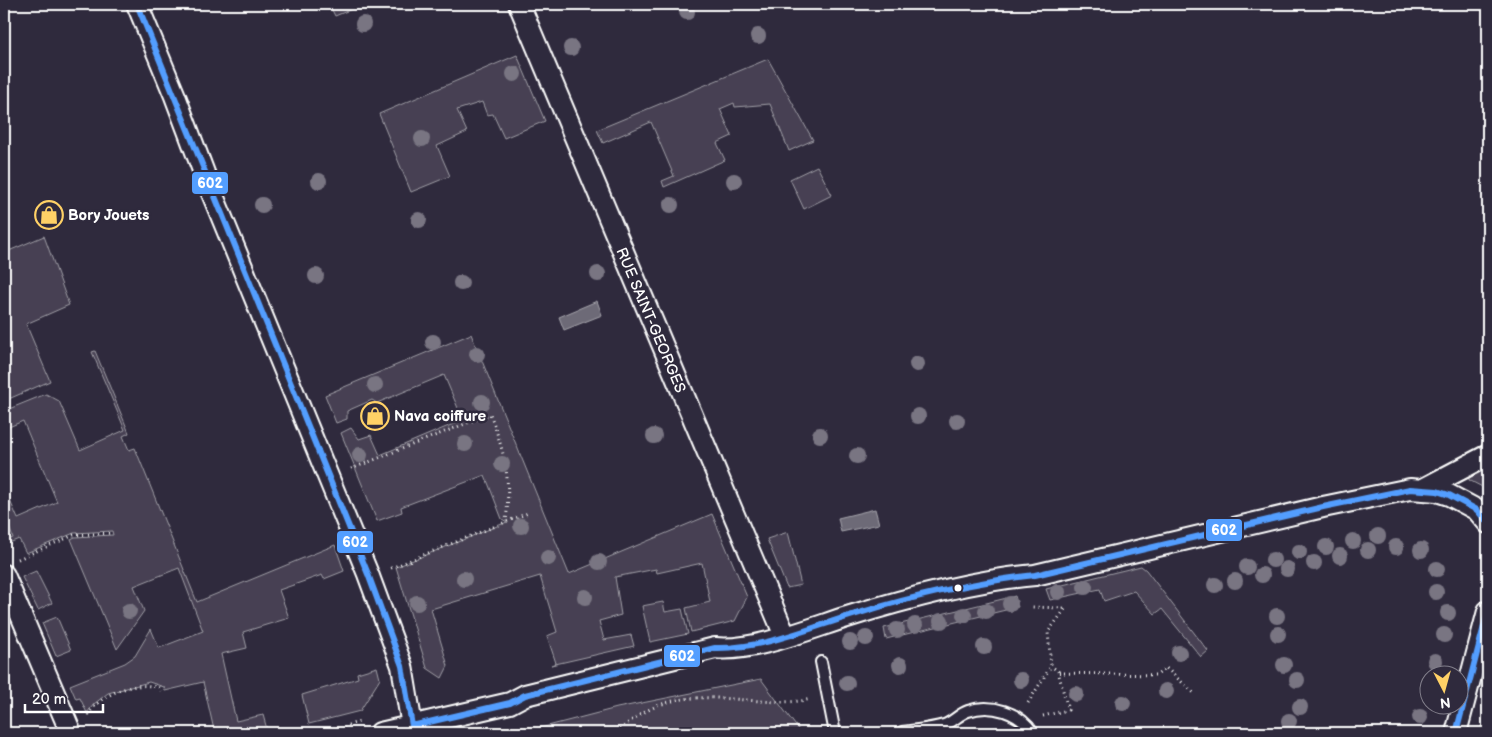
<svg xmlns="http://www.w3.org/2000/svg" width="1492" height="737" font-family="'Balsamiq Sans',sans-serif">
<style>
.green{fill:#464152;stroke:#a2a0a8}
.water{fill:#6d6a77;stroke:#a7a6ad}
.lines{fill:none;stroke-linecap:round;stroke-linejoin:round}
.lane-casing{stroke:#fff;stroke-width:14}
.street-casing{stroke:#fff;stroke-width:24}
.path{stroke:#fff;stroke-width:3;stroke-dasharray:1 4;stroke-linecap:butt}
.lane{stroke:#2f2a3d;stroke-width:10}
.street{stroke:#2f2a3d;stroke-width:20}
.bus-1-casing{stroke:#2f2a3d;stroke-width:10}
.bus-1{stroke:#539eff;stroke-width:6}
.tree{fill:#797582}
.bus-dot{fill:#fff;stroke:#2f2a3d;stroke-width:2}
.labels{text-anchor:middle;stroke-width:5;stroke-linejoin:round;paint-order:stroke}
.poi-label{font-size:15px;font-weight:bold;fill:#fff;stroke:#2f2a3d;text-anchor:start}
.street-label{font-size:15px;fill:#fff;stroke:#2f2a3d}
.line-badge{stroke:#2f2a3d;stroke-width:2}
.badge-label{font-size:14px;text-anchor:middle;font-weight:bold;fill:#fff}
</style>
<rect width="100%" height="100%" fill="#2f2a3d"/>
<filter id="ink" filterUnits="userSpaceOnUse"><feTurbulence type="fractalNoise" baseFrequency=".02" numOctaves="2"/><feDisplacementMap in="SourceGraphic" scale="10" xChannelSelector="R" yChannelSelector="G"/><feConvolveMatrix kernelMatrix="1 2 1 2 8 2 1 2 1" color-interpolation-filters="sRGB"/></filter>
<g filter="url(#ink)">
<path class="green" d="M329 4H364L335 16Z
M517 55 545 121 504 138 493 114 487 115 482 102 457 110 467 132 437 146 450 176 411 192 379 114Z
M768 59 813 140 789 151 770 104 735 107 734 103 720 109 732 136 717 143 725 160 664 187 662 181 674 176 651 122 603 143 597 130Z
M817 166 832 195 804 209 790 179Z
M44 236 69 305 26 324 50 381 4 401V386L8 384 4 374V253Z
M471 334 569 574 712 514 747 597 735 621 691 632 686 608 710 602 702 563 657 573 656 569 615 577 621 615 599 621 604 640 631 635 634 646 551 665 556 663 547 636 557 632 540 576 431 609 448 666 442 678 427 668 396 567 507 522 502 519 485 475 401 507 402 512 377 521 341 433 351 428 359 439 371 435 380 455 463 420 444 375 377 403 372 400 347 411V419L336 423 325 395Z
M95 351 129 433 123 436 129 450 135 448 197 602 335 545 344 571 324 579 322 575 279 590 289 618 243 632 247 648 221 654 236 721 263 715 268 733H200L214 730 203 682 165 691 164 687 149 682 108 693 94 704 87 713 80 698 76 699 70 685 125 663 135 656 151 629 159 648 203 631 179 568 134 586 144 611 117 649 71 539 75 537 113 535 112 531 74 533 26 553 19 539 9 543 8 540 13 538 9 527 4 529V487L18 519 57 502 23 421 4 429V411L46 394 59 401 80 450 125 430 92 352Z
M1488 466V490L1469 480V477Z
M788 532 801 585 787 588 767 539Z
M1141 566 1146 570 1208 651 1201 657 1162 609 1155 614 1134 591 1104 601 1100 589 1050 600 1046 589Z
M36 571 52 603 38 610 22 577Z
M1015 596 1018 607 886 639 884 628Z
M663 602 665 612 682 609 688 634 650 642 642 606Z
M57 617 71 650 56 656 42 623Z
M377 667 380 679 360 711 309 724 302 695 358 678 357 673Z
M761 679 801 733H521L617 708Z"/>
<path class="water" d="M597 301 602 315 564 330 559 317Z
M875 509 879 524 841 532 838 518Z"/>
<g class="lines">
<defs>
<path id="lane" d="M821 662 835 733
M902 732C915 730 931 729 944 725 952 723 959 714 968 711 991 703 1020 712 1033 733"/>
<path id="street" d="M137 4 175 96 207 181 368 574 402 666 412 726
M519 4 785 636
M1423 489 1488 455
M4 575 71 733
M380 733 510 703 525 695 715 648C753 652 809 629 847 617 905 599 974 580 1035 575L1323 507 1410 489 1437 491 1449 495 1477 510 1488 523
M1456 733 1488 611"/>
</defs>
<use href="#lane" class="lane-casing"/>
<use href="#street" class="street-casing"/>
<path class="path" d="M351 469 490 414C505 453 511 479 506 521
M4 498 8 496
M18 559 74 535 113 533
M391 568 528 513
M1059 673 1157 675 1166 668 1195 694
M1028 703 1051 666 1048 632 1066 608 1030 607
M88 715C101 693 136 680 160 688L161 691
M1043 716 1068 710 1058 671 1051 666
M342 733 348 725 359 722
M616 733C665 689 699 697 760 701 777 702 794 703 811 699"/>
<use href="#lane" class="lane"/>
<use href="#street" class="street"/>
<defs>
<path id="bus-1" d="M137 4 368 574 402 666 412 726
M412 726 510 703 525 695 715 648C764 649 809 628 856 614 915 596 974 582 1035 575L1323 507 1410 489 1437 491 1449 495 1477 510 1488 523
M1456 733 1488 611"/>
</defs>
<use href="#bus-1" class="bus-1-casing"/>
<use href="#bus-1" class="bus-1"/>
</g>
<g class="tree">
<circle cx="687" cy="12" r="8"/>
<circle cx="363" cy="24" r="8"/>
<circle cx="758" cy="36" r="8"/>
<circle cx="571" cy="48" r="8"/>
<circle cx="514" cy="74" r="8"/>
<circle cx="422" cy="139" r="8"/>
<circle cx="319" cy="181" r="8"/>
<circle cx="734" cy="181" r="8"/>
<circle cx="262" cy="205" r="8"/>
<circle cx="671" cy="205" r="8"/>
<circle cx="419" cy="220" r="8"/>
<circle cx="598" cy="274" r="8"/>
<circle cx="316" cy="276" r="8"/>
<circle cx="461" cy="283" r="8"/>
<circle cx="433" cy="342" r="8"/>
<circle cx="477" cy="354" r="8"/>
<circle cx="917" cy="364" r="8"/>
<circle cx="375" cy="385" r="8"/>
<circle cx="482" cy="402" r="8"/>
<circle cx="918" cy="416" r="8"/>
<circle cx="957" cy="421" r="8"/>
<circle cx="820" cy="435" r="8"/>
<circle cx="654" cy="436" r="8"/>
<circle cx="465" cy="444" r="8"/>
<circle cx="360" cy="455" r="8"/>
<circle cx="857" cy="456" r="8"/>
<circle cx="502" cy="464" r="8"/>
<circle cx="521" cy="526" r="8"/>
<circle cx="1378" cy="536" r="8"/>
<circle cx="1353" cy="541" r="8"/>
<circle cx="1326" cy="547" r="8"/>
<circle cx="1396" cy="547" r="8"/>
<circle cx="1368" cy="550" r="8"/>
<circle cx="1421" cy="550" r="8"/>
<circle cx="1299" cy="552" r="8"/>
<circle cx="1340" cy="556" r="8"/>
<circle cx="548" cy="558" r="8"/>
<circle cx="1273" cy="560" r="8"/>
<circle cx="599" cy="562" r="8"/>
<circle cx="1314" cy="563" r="8"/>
<circle cx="1247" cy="567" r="8"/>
<circle cx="1287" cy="569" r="8"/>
<circle cx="1437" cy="569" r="8"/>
<circle cx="1262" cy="575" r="8"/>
<circle cx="464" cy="579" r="8"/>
<circle cx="1235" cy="581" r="8"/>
<circle cx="1215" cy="585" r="8"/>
<circle cx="1085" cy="587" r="8"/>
<circle cx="1058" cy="592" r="8"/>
<circle cx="1436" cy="592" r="8"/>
<circle cx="585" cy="597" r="8"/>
<circle cx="417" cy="603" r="8"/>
<circle cx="1010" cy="604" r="8"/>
<circle cx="129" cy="611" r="8"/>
<circle cx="986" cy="611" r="8"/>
<circle cx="1448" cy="613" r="8"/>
<circle cx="964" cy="615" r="8"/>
<circle cx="1277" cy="616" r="8"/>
<circle cx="941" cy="621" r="8"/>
<circle cx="915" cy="625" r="8"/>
<circle cx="897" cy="630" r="8"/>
<circle cx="1278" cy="634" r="8"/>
<circle cx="1444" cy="635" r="8"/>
<circle cx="866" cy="638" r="8"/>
<circle cx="850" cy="642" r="8"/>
<circle cx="984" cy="647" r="8"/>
<circle cx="1179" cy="653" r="8"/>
<circle cx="1435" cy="661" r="8"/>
<circle cx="900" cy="665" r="8"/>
<circle cx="1284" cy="665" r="8"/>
<circle cx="1021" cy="680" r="8"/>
<circle cx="1297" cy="680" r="8"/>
<circle cx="847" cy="683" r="8"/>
<circle cx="1166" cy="691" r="8"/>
<circle cx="1076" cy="694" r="8"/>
<circle cx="1123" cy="703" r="8"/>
<circle cx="1300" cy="707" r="8"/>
<circle cx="1420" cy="717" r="8"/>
<circle cx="1289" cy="721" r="8"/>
</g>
</g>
<defs>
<symbol id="shop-ring" viewBox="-11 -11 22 22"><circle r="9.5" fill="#2f2a3d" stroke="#ffd166" stroke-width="1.5"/><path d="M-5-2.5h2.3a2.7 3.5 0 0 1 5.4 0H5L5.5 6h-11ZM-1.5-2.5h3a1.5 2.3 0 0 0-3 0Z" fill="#ffd166"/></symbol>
</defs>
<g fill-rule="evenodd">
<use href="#shop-ring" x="33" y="199" width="32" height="32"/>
<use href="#shop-ring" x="359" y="400" width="32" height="32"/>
</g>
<circle class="bus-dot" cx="958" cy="588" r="4.5"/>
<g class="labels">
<g class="poi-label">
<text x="68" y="220">Bory Jouets</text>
<text x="394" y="421">Nava coiffure</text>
</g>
<g class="street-label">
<text transform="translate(651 320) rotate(67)" y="5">RUE SAINT-GEORGES</text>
</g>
</g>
<g class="line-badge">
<rect x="191" y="171" width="38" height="24" rx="5" fill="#539eff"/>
<rect x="1205" y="518" width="38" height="24" rx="5" fill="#539eff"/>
<rect x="336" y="530" width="38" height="24" rx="5" fill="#539eff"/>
<rect x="663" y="644" width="38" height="24" rx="5" fill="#539eff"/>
</g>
<g class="badge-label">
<text x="210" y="188">602</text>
<text x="1224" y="535">602</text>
<text x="355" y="547">602</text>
<text x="682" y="661">602</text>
</g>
<rect width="1492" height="737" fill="none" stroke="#2f2a3d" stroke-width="20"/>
<rect x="10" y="10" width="1472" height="717" fill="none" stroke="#fff" stroke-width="2" filter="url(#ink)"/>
<g transform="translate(1444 690) rotate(174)"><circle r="24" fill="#2f2a3d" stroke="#827f8b"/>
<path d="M0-4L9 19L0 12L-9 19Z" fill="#ffd166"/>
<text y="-8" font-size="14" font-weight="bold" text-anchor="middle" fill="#ffffff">N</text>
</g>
<path d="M25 704v8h78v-8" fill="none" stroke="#ffffff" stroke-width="2.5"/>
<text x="32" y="704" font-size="15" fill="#ffffff" stroke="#2f2a3d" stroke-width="4" paint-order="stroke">20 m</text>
</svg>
